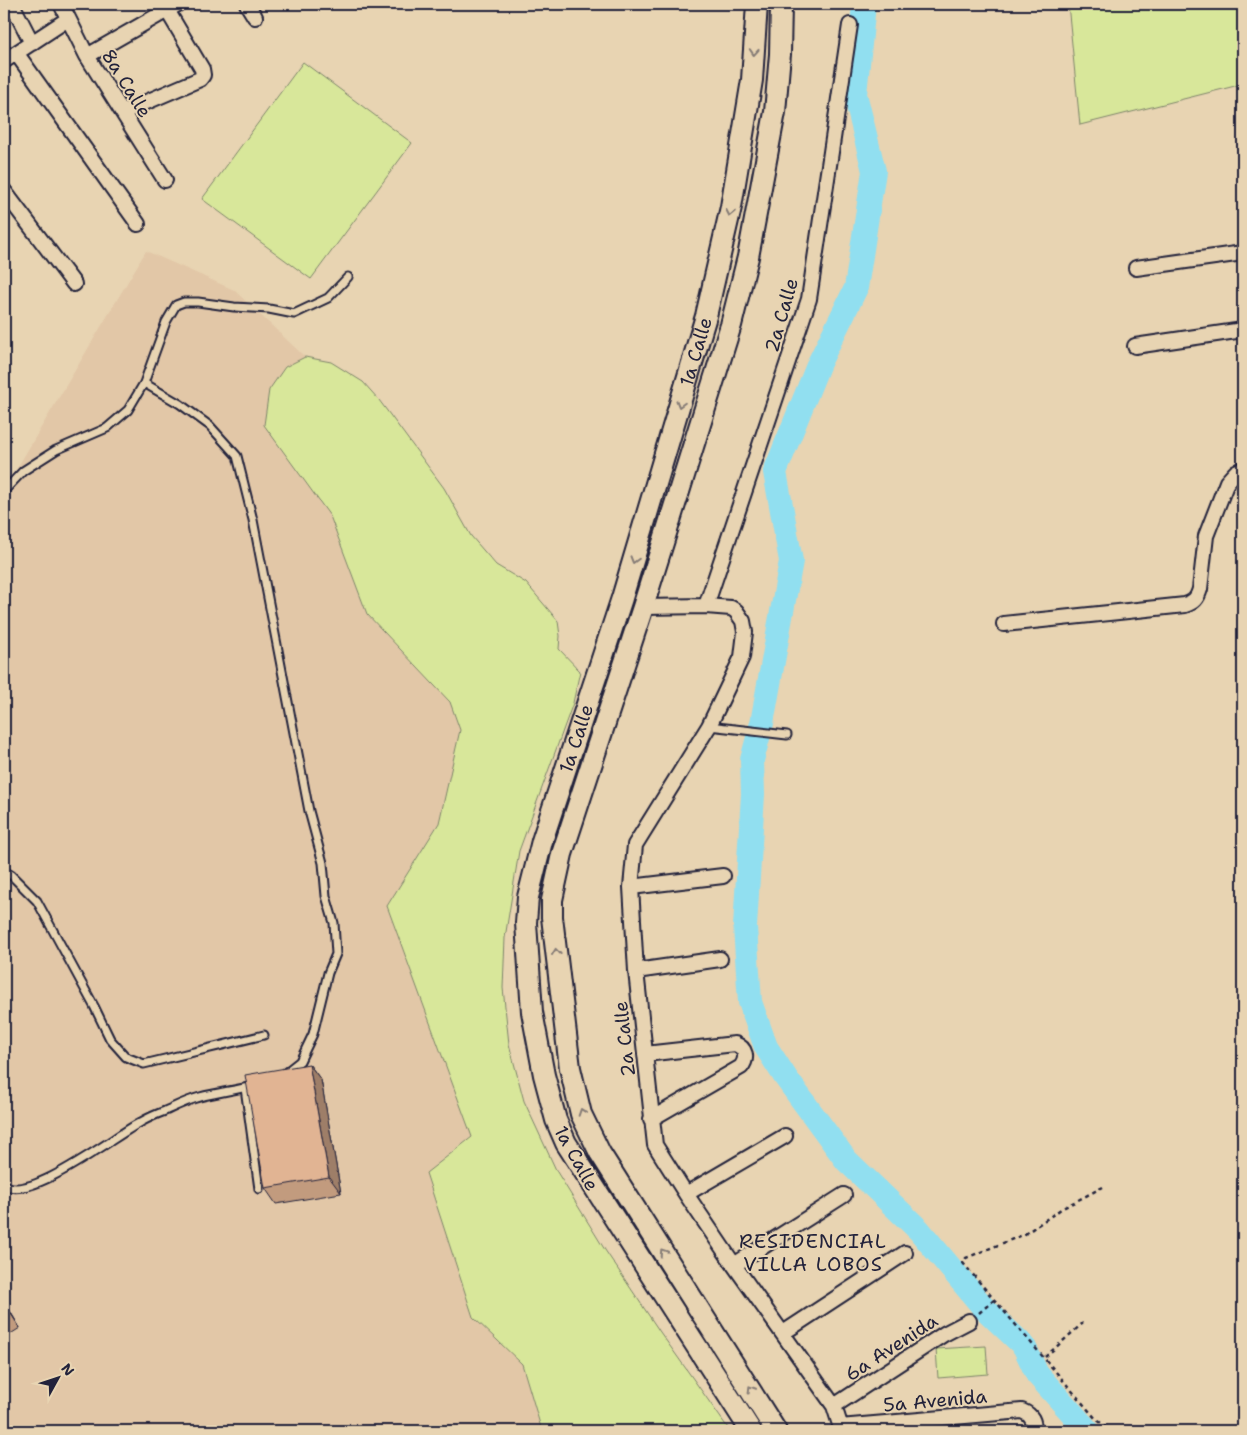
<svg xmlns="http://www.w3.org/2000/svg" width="1247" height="1435" font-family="'Shantell Sans',sans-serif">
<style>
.built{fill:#e2c7a7}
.green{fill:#d8e79a;stroke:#7d846a}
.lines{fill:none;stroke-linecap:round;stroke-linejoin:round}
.river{stroke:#91dff0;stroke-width:24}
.service-casing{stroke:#22223b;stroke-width:11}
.minor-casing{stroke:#22223b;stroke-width:18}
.secondary-casing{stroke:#22223b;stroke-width:24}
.path{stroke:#22223b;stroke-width:2.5;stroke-dasharray:4 4;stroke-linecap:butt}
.service{stroke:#e8d4b2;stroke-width:7}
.minor{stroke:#e8d4b2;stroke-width:14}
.secondary{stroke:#e8d4b2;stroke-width:20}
.wall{fill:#c29b7e;stroke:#22223b}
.shaded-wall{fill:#9e7e67;stroke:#22223b}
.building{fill:#e1b493;stroke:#22223b}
.oneway{stroke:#857b76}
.labels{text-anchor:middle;stroke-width:4;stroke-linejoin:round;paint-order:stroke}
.street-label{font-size:19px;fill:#22223b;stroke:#e8d4b2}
.neighbourhood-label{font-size:20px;letter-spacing:1px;fill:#22223b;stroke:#e8d4b2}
</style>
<rect width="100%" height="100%" fill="#e8d4b2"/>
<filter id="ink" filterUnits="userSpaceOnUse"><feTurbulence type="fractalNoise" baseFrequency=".02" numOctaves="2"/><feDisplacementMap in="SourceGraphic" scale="10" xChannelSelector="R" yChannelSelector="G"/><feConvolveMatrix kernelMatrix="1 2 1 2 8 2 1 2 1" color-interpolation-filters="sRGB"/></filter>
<g filter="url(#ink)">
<path class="built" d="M146 251 234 290 305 357 285 367 264 425 330 516 367 614 450 702 460 730 439 823 387 907 472 1137 426 1174 473 1317 522 1364 542 1431H4V490Z"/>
<path class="green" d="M1068 4H1243V84L1080 125Z
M303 62 412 143 311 279 202 199Z
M305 357 331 362 363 382 379 400 444 488 471 536 496 565 526 583 558 621 560 636 559 649 580 671 573 703 519 851 505 938 503 988 509 1044 524 1101 557 1172 605 1250 660 1332 730 1431H542L522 1364 473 1317 426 1173 472 1137 387 906 439 823 460 730 450 702 367 614 330 516 264 425 269 390 285 367Z
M986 1346 988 1374 938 1378 936 1349Z"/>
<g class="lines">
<path class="river" d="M864 4 855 94 874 171 856 288 819 363 775 472 791 561 762 723 752 760 753 794 745 927 750 1002 766 1047 786 1078 846 1160 919 1230 984 1308 1024 1346 1037 1374 1088 1431"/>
<defs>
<path id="service" d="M144 383 180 404 210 426 237 456 253 520 309 811 323 863 326 896 334 923 336 954 328 973 313 1034 300 1061 286 1072
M4 491 23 471 56 450 107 428 128 410 144 383 166 322 176 305 184 302H198L234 307 269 309 294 314 328 298 348 277
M709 726 787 735
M4 871 11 875 37 901 94 1006 110 1039 126 1057 144 1064 264 1035
M245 1088 259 1189
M4 1184C27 1205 117 1134 141 1122 148 1118 157 1114 165 1111 176 1106 188 1100 200 1097 219 1092 238 1090 256 1085"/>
<path id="minor" d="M12 4 32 43
M61 4 87 56 165 180
M247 4 255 17
M17 54 138 224
M87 56 178 4
M4 61 68 19
M123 112 200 79 203 75 202 69 167 10
M4 191 74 284
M1136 268 1243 253
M1135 346 1243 330
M706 606 809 299 850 25
M643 607 706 606 731 608 736 611 743 621 745 632 742 657 709 726 635 845 631 887 636 971 655 1145 686 1194 734 1265 834 1406 842 1431
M1004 624 1185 605C1194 602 1197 599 1200 589L1206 536 1227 482 1236 472 1243 469
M631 887 723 876
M636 971 720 959
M645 1054 735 1044C746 1048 748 1058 741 1067L651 1119
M686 1194 785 1136
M734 1265 844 1195
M783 1333 905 1253
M834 1406 944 1334 969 1321
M840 1427 1022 1411C1032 1415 1034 1421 1034 1431"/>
<g id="secondary">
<path id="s1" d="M751 1431 566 1143 556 1120 544 1075 532 1012 526 923 528 897 542 841 622 598 706 316 731 207 752 80 757 4"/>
<path d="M776 1431 600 1153 581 1114 570 1068 552 917V900L562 854 643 607 731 325 748 257 775 112 780 54 781 4"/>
</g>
</defs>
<use href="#service" class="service-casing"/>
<use href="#minor" class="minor-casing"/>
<use href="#secondary" class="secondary-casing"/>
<path class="path" d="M1103 1187 1061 1209 1025 1234 966 1258 963 1263 1096 1419 1111 1431
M979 1313 995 1299
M1045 1357 1083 1323"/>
<use href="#service" class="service"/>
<use href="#minor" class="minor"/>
<use href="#secondary" class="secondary"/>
</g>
<path class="wall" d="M309 1064 321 1080 341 1193 276 1204 265 1188Z
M4 1301 20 1328 4 1338Z"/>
<path class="shaded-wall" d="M309 1064 321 1080 341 1193 329 1177Z
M4 1301 20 1328 4 1303Z"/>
<path class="building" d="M309 1064 329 1177 265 1188 245 1075Z
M4 1303 9 1312 4 1315Z"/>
<defs><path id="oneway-chevron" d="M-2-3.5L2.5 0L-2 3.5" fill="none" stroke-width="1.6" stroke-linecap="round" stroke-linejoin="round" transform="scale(1.25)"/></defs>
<g class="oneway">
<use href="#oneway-chevron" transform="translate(754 52) rotate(94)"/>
<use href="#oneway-chevron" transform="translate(730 213) rotate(101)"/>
<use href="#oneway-chevron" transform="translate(680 404) rotate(106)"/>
<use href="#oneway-chevron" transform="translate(634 560) rotate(106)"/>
<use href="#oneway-chevron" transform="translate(556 952) rotate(-97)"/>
<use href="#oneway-chevron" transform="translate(582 1112) rotate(-109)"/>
<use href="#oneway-chevron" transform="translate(663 1252) rotate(-123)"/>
<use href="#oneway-chevron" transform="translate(751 1389) rotate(-122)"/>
</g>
</g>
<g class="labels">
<g class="street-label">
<text transform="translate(127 83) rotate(58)" y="7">8a Calle</text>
<text transform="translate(781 315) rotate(-74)" y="7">2a Calle</text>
<text dy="7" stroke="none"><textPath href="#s1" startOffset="1164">1a Calle</textPath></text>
<text dy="7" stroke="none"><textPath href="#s1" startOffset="759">1a Calle</textPath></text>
<text transform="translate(624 1039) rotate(-96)" y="7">2a Calle</text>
<text transform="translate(577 1158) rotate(61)" y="7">1a Calle</text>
<text transform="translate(891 1347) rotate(-33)" y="7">6a Avenida</text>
<text transform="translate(935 1400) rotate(-5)" y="7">5a Avenida</text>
</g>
<g class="neighbourhood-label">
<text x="813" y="1248">RESIDENCIAL<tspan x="813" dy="23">VILLA LOBOS</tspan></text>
</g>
</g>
<rect width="1247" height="1435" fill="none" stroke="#e8d4b2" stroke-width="20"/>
<rect x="10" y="10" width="1227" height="1415" fill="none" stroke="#22223b" stroke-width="2" filter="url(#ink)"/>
<g transform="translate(58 1378) rotate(50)" stroke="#e8d4b2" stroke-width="4" paint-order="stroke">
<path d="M0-4L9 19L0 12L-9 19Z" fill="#22223b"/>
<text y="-8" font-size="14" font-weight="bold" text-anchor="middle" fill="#22223b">N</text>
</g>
</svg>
